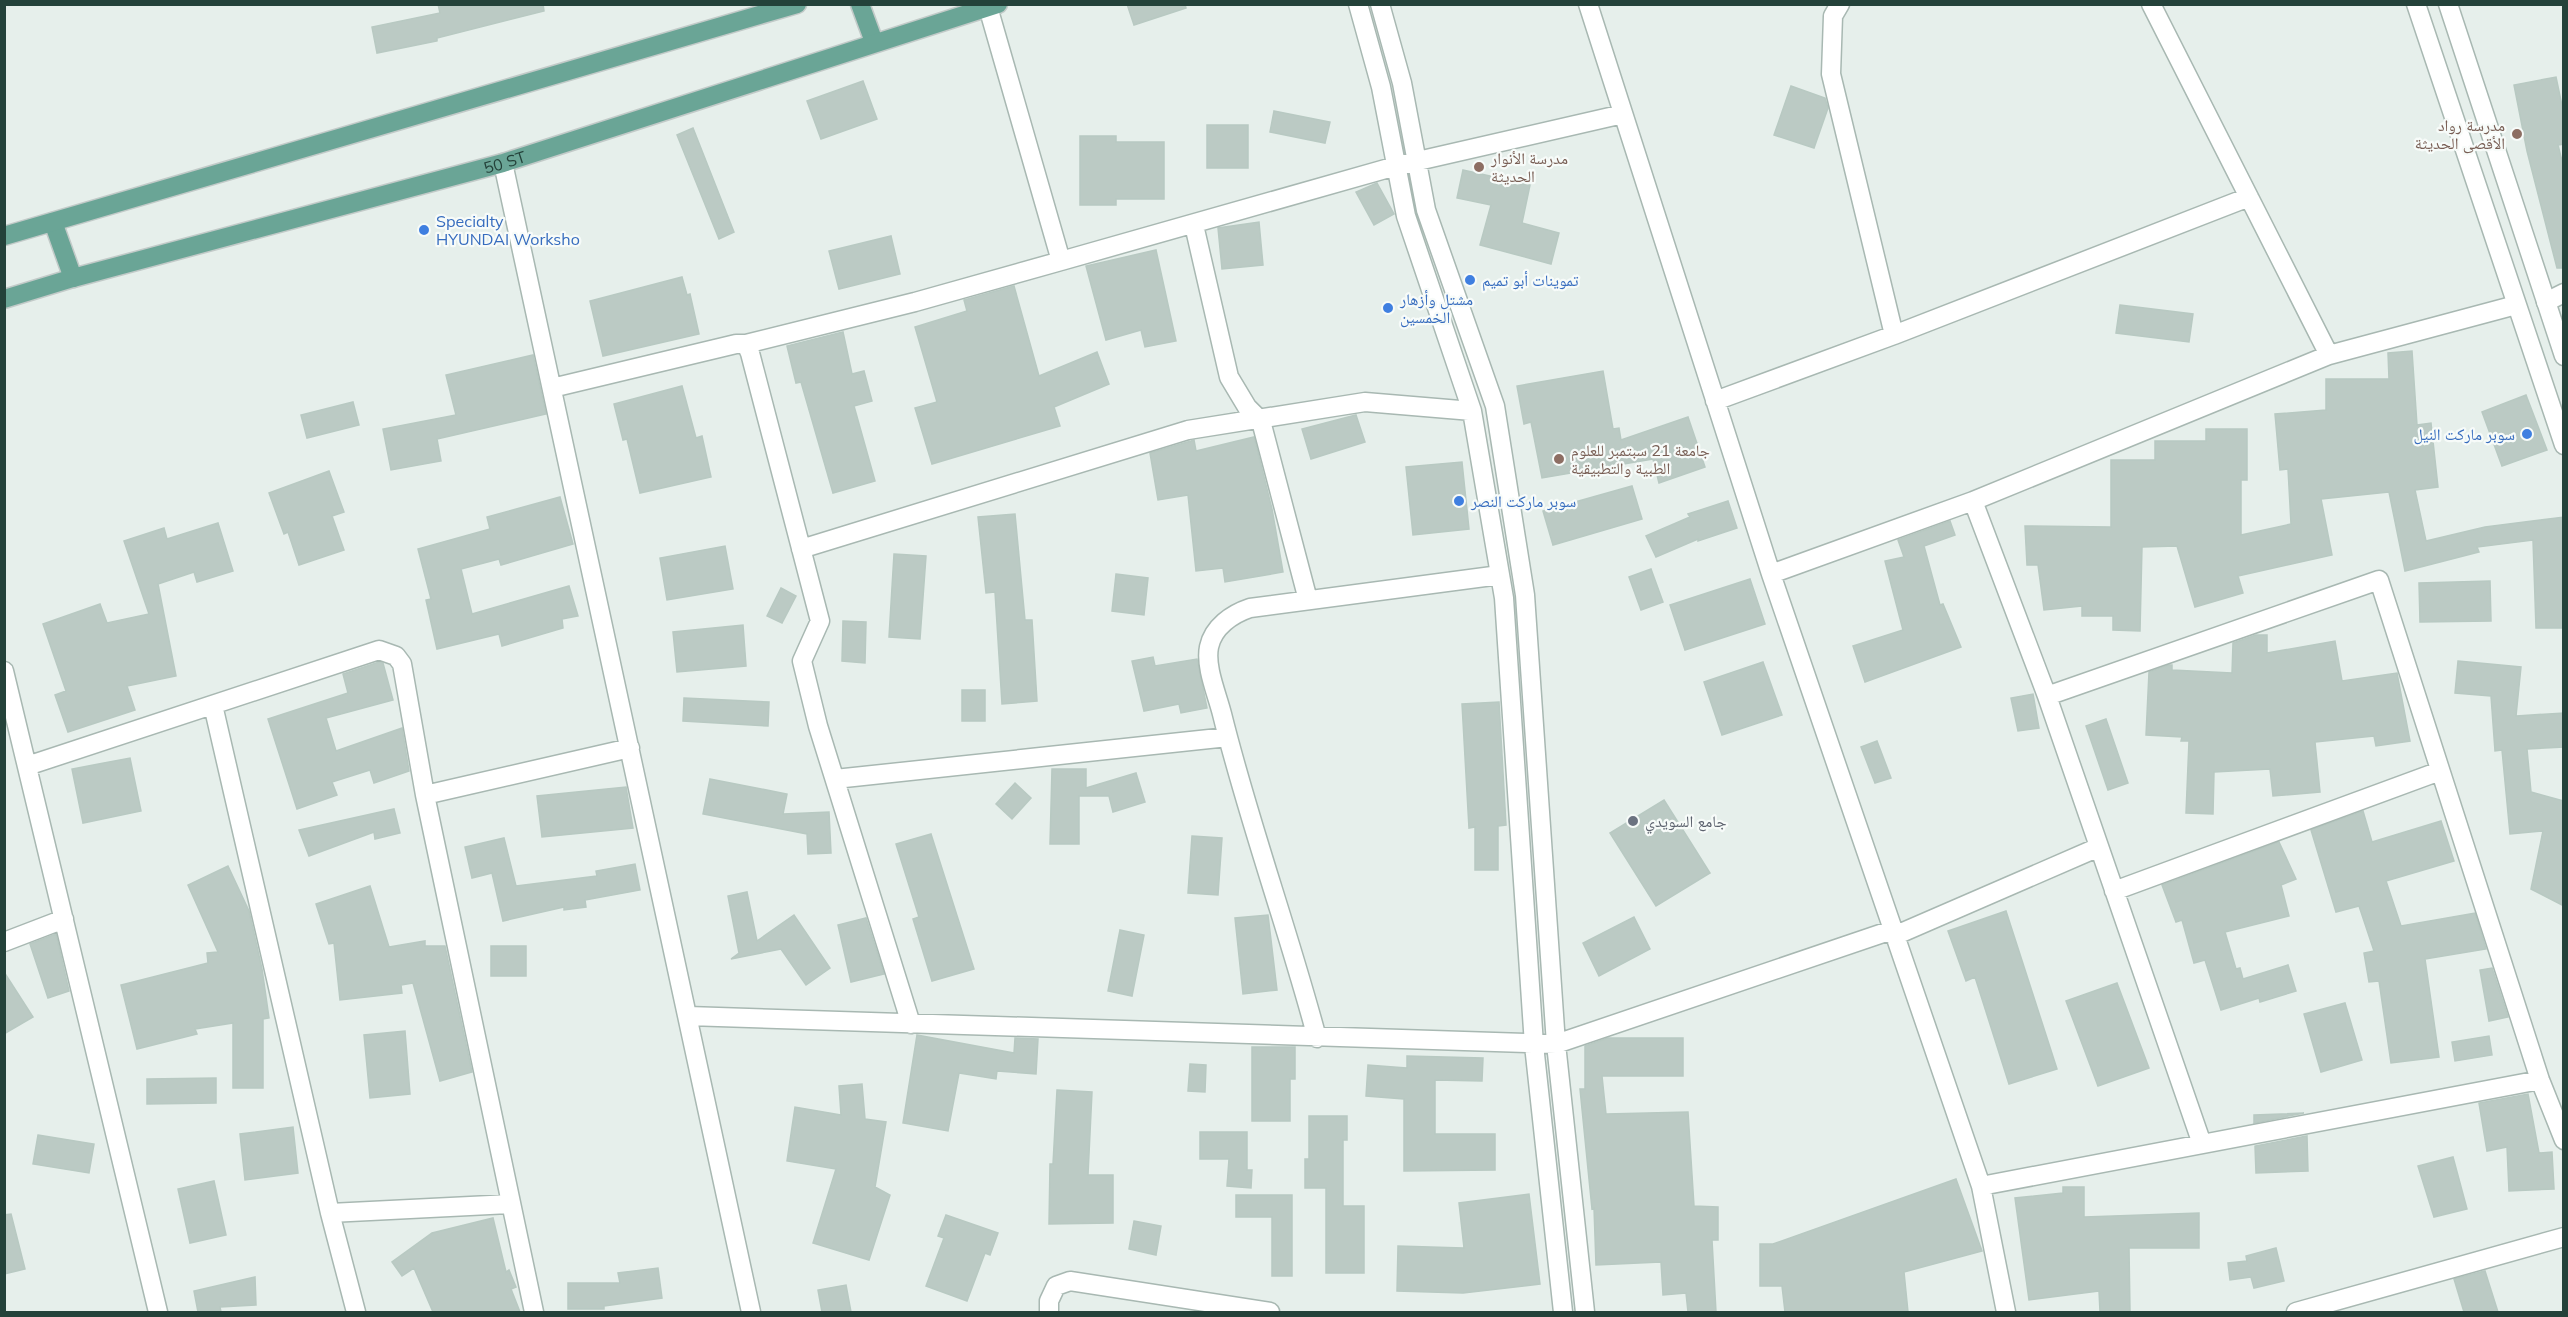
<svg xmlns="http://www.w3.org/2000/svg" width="2568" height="1317" font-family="Mulish,'Noto Naskh Arabic',sans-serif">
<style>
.building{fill:#bbcac4;stroke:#b8c9c2;stroke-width:1.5}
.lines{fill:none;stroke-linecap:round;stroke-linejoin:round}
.minor-casing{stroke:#a8b8b2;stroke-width:21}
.tertiary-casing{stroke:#a8b8b2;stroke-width:21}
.primary-casing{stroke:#c2cac8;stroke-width:21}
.minor{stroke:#fff;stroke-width:18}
.tertiary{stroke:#fff;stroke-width:18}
.primary{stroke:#6aa596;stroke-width:18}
.education-dot{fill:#8d6e63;stroke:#f7fbf9;stroke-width:2}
.shop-dot{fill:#3f7fe0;stroke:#f7fbf9;stroke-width:2}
.worship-dot{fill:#6b7280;stroke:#f7fbf9;stroke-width:2}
.labels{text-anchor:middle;stroke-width:4.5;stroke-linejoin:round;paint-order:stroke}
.education-label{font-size:16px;fill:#785e54;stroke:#f7fbf9;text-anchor:start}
.street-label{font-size:16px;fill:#24423a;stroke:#f7fbf9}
.shop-label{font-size:16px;fill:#366cbe;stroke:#f7fbf9;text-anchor:start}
.worship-label{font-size:16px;fill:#5b616d;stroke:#f7fbf9;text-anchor:start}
</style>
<rect width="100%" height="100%" fill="#e6efeb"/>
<path class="building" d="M438 4H543L544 11 437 38V41L377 53 372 27 440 13Z
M1127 4H1185L1186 8 1134 25Z
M2556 77 2564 115V144L2558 145 2564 169V268H2557L2527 151 2514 85Z
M863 81 877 119 821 139 807 101Z
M1791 86 1825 98 1828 108 1814 148 1774 135Z
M1274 111 1330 122 1325 143 1270 132Z
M1207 125H1248V168H1207Z
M693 128 734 232 719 239 677 135Z
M1080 136H1116V142H1164V199H1116V205H1080Z
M1463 170 1530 185 1522 223 1559 233 1551 264 1480 245 1491 205 1457 198Z
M1377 183 1394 214 1374 225 1356 192Z
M1259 222 1263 265 1222 269 1218 228Z
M891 236 900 274 839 289 829 251Z
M1156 250 1176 341 1145 347 1141 330 1106 340 1086 266Z
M682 277 687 295 690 294 699 334 603 356 590 301Z
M1014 286 1039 376 1097 352 1109 384 1054 407 1060 426 932 464 915 408 937 402 915 327 967 311 964 300Z
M2120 305 2193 314 2189 342 2116 333Z
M843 332 852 374 864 371 872 401 854 406 875 481 833 493 801 382 796 383 787 346Z
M2412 351 2417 425 2431 423 2438 487 2415 490 2426 541 2485 527 2564 517 2563 628H2536L2533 540 2477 547 2479 552 2405 571 2389 492 2321 499 2332 555 2238 576 2243 593 2195 607 2177 546 2142 547 2140 631 2113 630V616H2082V606L2044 610 2038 565H2027L2025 526 2111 527V460H2155V441H2206V429H2247V480H2241V535L2291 524 2288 469 2280 470 2275 414 2326 410V379H2389L2388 353Z
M533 355 546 414 437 439 441 461 391 470 383 429 456 415 446 375Z
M1603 371 1613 429 1619 428 1621 440 1688 417 1705 467 1659 483 1653 459 1542 478 1531 422 1524 424 1517 386Z
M682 386 696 438 702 436 711 477 640 493 627 439 623 440 614 404Z
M2526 395 2547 450 2502 466 2482 412Z
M353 402 359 425 307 438 301 415Z
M1356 415 1365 442 1311 459 1302 429Z
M1254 437 1272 509 1283 572 1225 582 1223 568 1196 571 1188 495 1158 500 1150 453 1191 441 1194 440 1196 451Z
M1462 462 1469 529 1413 535 1406 467Z
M329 471 344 512 332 516 344 550 299 565 288 532 284 534 269 493Z
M1632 486 1642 519 1553 545 1543 511Z
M560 497 573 544 501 565 499 559 461 569 472 614 569 586 578 616 562 619 563 628 502 646 499 634 437 649 426 600 431 599 418 549 490 529 487 517Z
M1728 501 1737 528 1698 541V539L1656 557 1646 536 1690 517 1688 514Z
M1015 514 1025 620H1032L1037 701 1002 704 995 592 986 593 978 517Z
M1950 521 1955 535 1924 546 1940 605 1943 604 1961 647 1865 682 1853 646 1903 630 1885 561 1904 557 1898 540Z
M218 523 233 571 197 582 194 572 158 584 176 676 127 686 135 710 68 732 55 695 66 691 43 624 100 604 107 623 149 614 124 541 164 528 167 539Z
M725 546 733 589 667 600 660 558Z
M894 554 926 556 920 639 889 637Z
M1651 569 1663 602 1641 610 1629 577Z
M1116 574 1148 578 1144 615 1112 611Z
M1750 579 1765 624 1685 650 1670 605Z
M2490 581 2491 621 2420 622 2419 583Z
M781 588 796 596 782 623 767 616Z
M843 621 866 622 865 663 842 661Z
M743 625 746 666 677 672 673 632Z
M2256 635H2267V653L2335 641 2342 681 2397 673 2410 741 2376 746 2374 736 2315 742 2320 792 2273 796 2270 769 2214 772 2213 814 2186 813 2189 741H2181L2182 737 2146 735 2149 672 2169 665H2172V670L2232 673 2233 643Z
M1153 657 1155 666 1197 659 1207 708 1181 713 1179 704 1144 711 1132 661Z
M2458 661 2521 667 2516 716 2564 713V747L2527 749 2531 792 2564 801V906L2531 889 2543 831 2510 834 2502 750 2495 751 2491 696 2455 693Z
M379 662 383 663 393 700 326 718 336 751 402 728 409 771 374 783 370 770 332 782 337 795 297 809 268 719 348 693 343 674Z
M1763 662 1782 715 1722 735 1704 682Z
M962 690H985V721H962Z
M2033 694 2039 728 2018 731 2011 698Z
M684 698 769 702 768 726 683 721Z
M1499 702 1506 825 1498 826V870H1475V827L1469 828 1462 704Z
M2106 719 2128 783 2108 790 2086 726Z
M1877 741 1891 778 1875 783 1861 747Z
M130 758 141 811 83 823 72 769Z
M1052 769H1086V788L1136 773 1145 802 1113 812 1109 796H1079V844H1050Z
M710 779 787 794 783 814 829 812 831 853 808 854 807 834 703 814Z
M1015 783 1031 798 1012 819 996 804Z
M626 787 633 828 542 837 537 796Z
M1664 800 1710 873 1656 906 1610 833Z
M394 809 400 833 375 839 374 832 309 856 299 830Z
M2363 811 2372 842 2441 821 2454 861 2386 881 2401 926 2475 913 2486 949 2425 959 2439 1057 2391 1063 2379 981 2369 982 2364 953 2374 951 2359 906 2336 912 2311 830Z
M931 834 974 969 932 981 913 919 919 917 896 844Z
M1192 836 1222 838 1218 895 1188 893Z
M504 838 516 886 597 876 596 871 635 864 640 890 585 900 586 907 564 910V907L503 921 492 873 472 878 465 847Z
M2279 842 2296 879 2281 885 2289 916 2225 932 2236 969 2240 968 2243 979 2288 965 2296 991 2260 1002 2259 998 2221 1010 2205 960 2194 963 2182 920 2176 922 2162 885Z
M228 866 249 911 262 969 269 1018 263 1019V1088H233V1023L195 1029 197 1034 137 1049 121 985 208 963 207 953 218 952 188 885Z
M370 886 389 947 425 941V946H445L472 1072 440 1081 413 983 401 985 402 993 340 1000 334 943 329 944 316 904Z
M747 892 757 941 794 915 830 968 806 985 781 949 731 959 739 953 728 896Z
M2006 911 2057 1069 2009 1084 1975 977 1966 981 1948 931Z
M1268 915 1277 990 1243 994 1235 918Z
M1634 917 1650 949 1599 976 1583 943Z
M866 918 884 974 851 982 838 925Z
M1120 930 1144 935 1132 996 1108 991Z
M56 934 69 991 48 998 30 944Z
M491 946H526V976H491Z
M2492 968 2508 1017 2489 1021 2480 970Z
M4 972 33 1017 4 1034Z
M2117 983 2149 1068 2098 1086 2066 1001Z
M2345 1003 2362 1060 2321 1072 2304 1014Z
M405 1031 410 1094 370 1098 364 1035Z
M917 1035 1014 1053 1015 1038 1038 1039 1036 1074 997 1071 996 1079 959 1073 948 1131 903 1123Z
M2489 1036 2492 1055 2455 1061 2452 1042Z
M1608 1038H1683V1076H1602L1606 1114 1688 1112 1694 1206 1718 1207V1240H1712L1716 1312H1688L1686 1293 1663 1295 1661 1262 1596 1265 1594 1208 1592 1209 1580 1089H1585V1046Z
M1252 1047H1295V1079H1290V1121H1252Z
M1407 1056 1483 1058 1482 1081 1435 1080V1134H1495V1170L1404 1171V1099L1366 1096 1368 1065 1407 1068Z
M1190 1064 1206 1065 1205 1092 1188 1091Z
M216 1078V1103L147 1104V1079Z
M862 1084 865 1119 886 1122 875 1187 890 1195 869 1260 813 1243 836 1169 787 1161 795 1107 841 1115 839 1086Z
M1057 1090 1092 1092 1088 1175H1113V1223L1049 1224 1050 1164H1053Z
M2528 1094 2539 1153 2552 1152 2554 1189 2509 1191 2507 1147 2487 1151 2479 1103Z
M2304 1113 2254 1123V1115Z
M1309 1116H1347V1140H1343V1206H1364V1273H1326V1188H1305V1159H1309Z
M293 1127 298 1173 245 1180 240 1134Z
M1200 1132H1247V1170H1252L1251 1188 1227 1186 1229 1159H1200Z
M38 1135 94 1144 89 1173 33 1164Z
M2307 1136 2308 1171 2256 1173 2255 1146Z
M2453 1157 2467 1209 2434 1217 2418 1166Z
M1956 1179 1982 1251 1904 1272 1908 1312H1785L1782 1286H1760V1244H1773Z
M214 1181 226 1235 190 1243 178 1189Z
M2063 1187H2084V1217L2199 1213V1248H2129L2130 1312H2100L2099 1291 2029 1300 2015 1198 2063 1193Z
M1529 1194 1540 1284 1463 1293 1397 1291 1398 1246 1464 1248 1459 1203Z
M1236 1195H1292V1276H1272V1217H1236Z
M11 1214 25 1269 4 1274V1215Z
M946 1215 998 1233 990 1255 985 1253 967 1301 926 1286 944 1238 938 1236Z
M493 1218 506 1272 509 1270 516 1287 511 1289 520 1312H433L414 1268 402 1276 392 1262 432 1233Z
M1134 1221 1161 1226 1156 1255 1129 1249Z
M2276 1248 2284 1281 2254 1288 2251 1277 2230 1280 2228 1263 2247 1261 2246 1256Z
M658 1268 662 1298 604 1306V1309H568V1283H620L618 1273Z
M2485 1271 2498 1312H2464L2454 1279Z
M255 1277 256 1305 220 1307 221 1312H198L194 1291Z
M846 1285 851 1312H822L818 1290Z"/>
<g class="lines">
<defs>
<path id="minor" d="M1358 4 1381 87 1406 216 1472 411 1504 598 1534 1045 1563 1312
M1380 4 1402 83 1426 210 1495 406 1525 595 1556 1044 1585 1312
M1588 4 1771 574 1981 1186 2006 1312
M2151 4 2329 355
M503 163 751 1312
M1194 225 1229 377 1247 407 1261 421 1308 600
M1061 261 1396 166 1623 114
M2546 302 2564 293
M1894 335 2249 197
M746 344 915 302 1061 261 988 7
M552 388 736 344H746L750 353 820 621 802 661 818 726 911 1024
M1715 401 1894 335 1831 74 1833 16 1840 4
M1973 501 2047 696 2202 1144
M801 549 1188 430 1365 402 1472 411
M1771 574 1973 501 2329 355 2516 305
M4 671 158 1312
M2047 696 2379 580 2540 1080 2564 1140
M213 705 330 1213 356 1312
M27 766 379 650 396 656 402 664 425 795
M835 779 1228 737
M2114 891 2440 771
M1894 936 2099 847
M4 942 64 919
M688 1016 1556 1044 1892 930
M1317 1038C1288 929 1249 823 1222 714 1217 694 1205 667 1209 647 1213 627 1232 614 1250 608L1500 575
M1981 1186 2540 1080
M330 1213 511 1204
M534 1312 425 795 630 748
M1049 1312V1301L1056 1286 1070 1281 1270 1312
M2296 1312 2564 1237"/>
<path id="tertiary" d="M2416 4 2564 445
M2448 4 2564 356"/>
<g id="primary">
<path d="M860 4 874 42"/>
<path d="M53 222 73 278"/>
<path d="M4 236 797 4"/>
<path id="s1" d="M4 299 73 278 503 163 998 4"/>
</g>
</defs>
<use href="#minor" class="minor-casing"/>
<use href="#tertiary" class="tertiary-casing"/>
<use href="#primary" class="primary-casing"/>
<use href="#minor" class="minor"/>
<use href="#tertiary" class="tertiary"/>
<use href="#primary" class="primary"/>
</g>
<g class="education-dot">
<circle cx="2517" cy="134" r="6"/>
<circle cx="1479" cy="167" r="6"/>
<circle cx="1559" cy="459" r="6"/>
</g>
<g class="shop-dot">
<circle cx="424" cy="230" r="6"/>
<circle cx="1470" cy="280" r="6"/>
<circle cx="1388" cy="308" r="6"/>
<circle cx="2527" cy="434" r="6"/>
<circle cx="1459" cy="501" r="6"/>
</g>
<circle class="worship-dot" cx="1633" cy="821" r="6"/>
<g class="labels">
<g class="education-label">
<text x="2505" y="131" text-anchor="end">مدرسة رواد<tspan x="2505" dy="18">الأقصى الحديثة</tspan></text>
<text x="1491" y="164">مدرسة الأنوار<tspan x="1491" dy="18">الحديثة</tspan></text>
<text x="1571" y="456">جامعة 21 سبتمبر للعلوم<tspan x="1571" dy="18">الطبية والتطبيقية</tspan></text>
</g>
<g class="street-label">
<text dy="6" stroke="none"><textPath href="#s1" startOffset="519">50 ST</textPath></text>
</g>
<g class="shop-label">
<text x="436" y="227">Specialty<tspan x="436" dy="18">HYUNDAI Worksho</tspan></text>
<text x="1482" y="286">تموينات أبو تميم</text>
<text x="1400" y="305">مشتل وأزهار<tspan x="1400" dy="18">الخمسين</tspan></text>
<text x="2515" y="440" text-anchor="end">سوبر ماركت النيل</text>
<text x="1471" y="507">سوبر ماركت النصر</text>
</g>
<g class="worship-label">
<text x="1645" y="827">جامع السويدي</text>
</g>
</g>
<rect width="2568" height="1317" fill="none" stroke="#24423a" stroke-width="12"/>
</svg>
